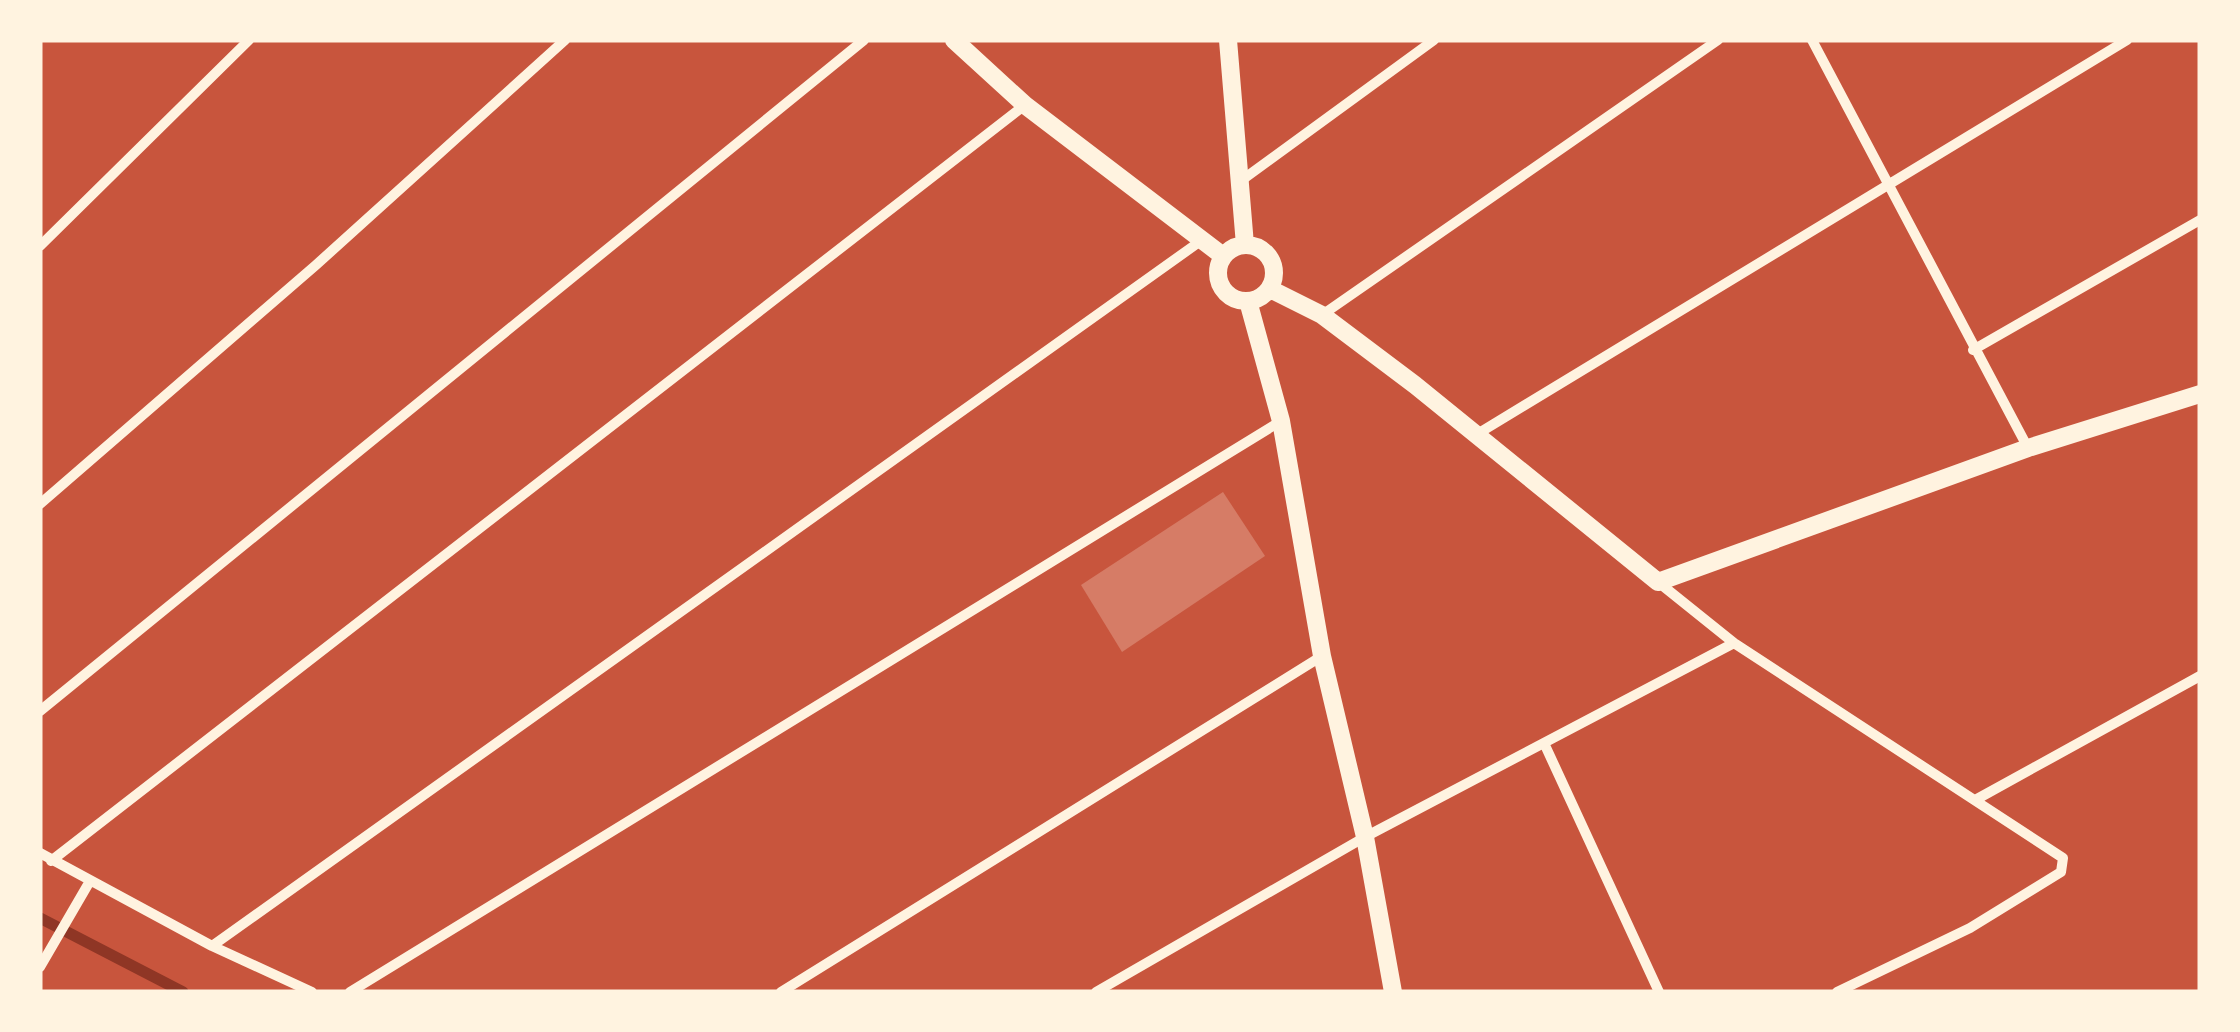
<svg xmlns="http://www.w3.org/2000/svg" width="2240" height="1032" font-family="Karla,sans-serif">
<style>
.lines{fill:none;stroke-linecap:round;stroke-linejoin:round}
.stream{stroke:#8f3625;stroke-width:11}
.building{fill:#d67c66}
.minor{stroke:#fff3e0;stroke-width:10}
.tertiary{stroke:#fff3e0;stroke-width:18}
</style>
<rect width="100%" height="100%" fill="#c8553d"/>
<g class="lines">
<path class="stream" d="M40 918 183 992"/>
</g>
<path class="building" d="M1223 492 1265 556 1122 652 1081 585Z"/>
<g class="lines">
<path class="minor" d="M1812 40 2028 448
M1242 180 1434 40
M40 246 249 40
M1322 315 1718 40
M1973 350 2200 220
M1474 436 2127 40
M40 504 316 265 565 40
M1658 582 1734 643 2063 858 2061 872 1970 928 1837 992
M40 711 864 40
M1544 743 1659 992
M1977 799 2200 676
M40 853 212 946 312 992
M51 861 1025 105
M212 946 1202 240
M40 967 90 881
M350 992 1281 421
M781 992 1322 656
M1096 992 1365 837 1734 643"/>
<path class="tertiary" d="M954 40 1025 105 1223 256
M1228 40 1245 245
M1218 273a28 28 0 1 1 56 0a28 28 0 1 1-56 0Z
M1270 289 1322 315 1415 385 1658 582 2028 448 2200 394
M1248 301 1281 421 1322 656 1365 837 1393 992"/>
</g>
<rect width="2240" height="1032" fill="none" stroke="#fff3e0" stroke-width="85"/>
</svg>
